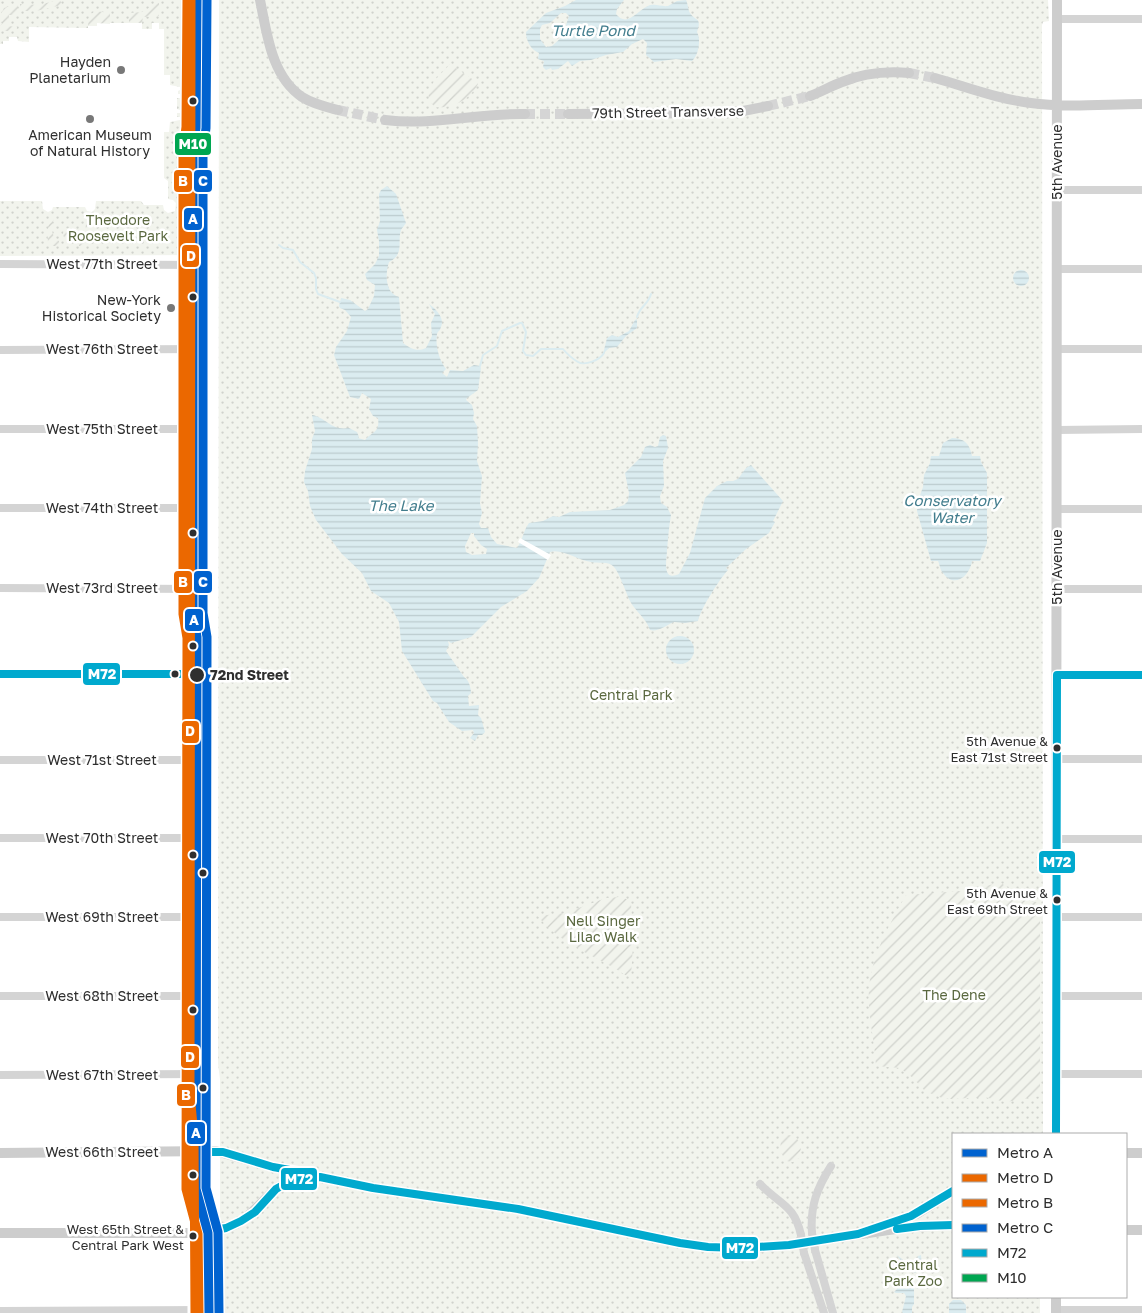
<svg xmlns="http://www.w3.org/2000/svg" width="1142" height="1313" font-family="'Golos Text',sans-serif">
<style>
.park{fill:url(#park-dots)}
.garden{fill:url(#garden-furrows)}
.water{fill:url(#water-rules);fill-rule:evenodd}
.pier{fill:#fff}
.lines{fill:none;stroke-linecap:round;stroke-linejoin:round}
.stream{stroke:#dbecf0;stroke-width:2}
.secondary-tunnel{stroke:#d5d5d5;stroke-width:10;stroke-dasharray:10 5;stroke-linecap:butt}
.street{stroke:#d4d4d4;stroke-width:8}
.secondary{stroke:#cdcdcd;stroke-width:10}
.street-bridge{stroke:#d4d4d4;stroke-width:8}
.bus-1-casing{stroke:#fff;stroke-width:11}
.bus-2-casing{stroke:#fff;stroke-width:11}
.bus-1{stroke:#00a9ce;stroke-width:8}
.bus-2{stroke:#00a651;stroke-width:8}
.metro-1-casing{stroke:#fff;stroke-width:12}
.metro-2-casing{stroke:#fff;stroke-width:12}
.metro-3-casing{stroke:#fff;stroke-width:12}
.metro-4-casing{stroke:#fff;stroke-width:12}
.metro-1{stroke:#0062cf;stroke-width:9}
.metro-2{stroke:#eb6800;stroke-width:9}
.metro-3{stroke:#eb6800;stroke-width:9}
.metro-4{stroke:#0062cf;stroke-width:9}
.poi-dot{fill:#787878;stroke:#fff;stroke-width:2}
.bus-dot{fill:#2f2f2f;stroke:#fff;stroke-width:2}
.labels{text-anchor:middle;stroke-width:5;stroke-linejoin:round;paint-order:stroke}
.bus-label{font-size:13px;fill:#2f2f2f;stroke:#fff;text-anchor:end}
.poi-label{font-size:14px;fill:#2f2f2f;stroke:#fff;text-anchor:end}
.street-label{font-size:14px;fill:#2f2f2f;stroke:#fff}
.park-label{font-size:14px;fill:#5a683f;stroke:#fff}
.stop-label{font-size:14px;font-weight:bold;fill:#2f2f2f;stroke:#fff;text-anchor:start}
.water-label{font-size:15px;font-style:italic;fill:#427d8d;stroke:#fff}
.line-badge{stroke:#fff;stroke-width:2}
.badge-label{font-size:14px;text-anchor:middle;font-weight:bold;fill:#fff}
</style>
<defs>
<pattern id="park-dots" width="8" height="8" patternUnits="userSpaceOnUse" patternTransform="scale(1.25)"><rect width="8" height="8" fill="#f2f4ed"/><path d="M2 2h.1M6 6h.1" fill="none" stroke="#d0d2cc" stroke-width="1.8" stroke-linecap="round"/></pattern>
<pattern id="garden-furrows" width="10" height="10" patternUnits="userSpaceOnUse" patternTransform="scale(1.25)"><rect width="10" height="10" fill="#f2f4ed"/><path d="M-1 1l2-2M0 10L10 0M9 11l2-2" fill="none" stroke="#d0d2cc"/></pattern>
<pattern id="water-rules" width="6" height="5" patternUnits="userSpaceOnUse" patternTransform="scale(1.25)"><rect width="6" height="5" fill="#dbecf0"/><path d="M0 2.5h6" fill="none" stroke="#bccbce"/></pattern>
</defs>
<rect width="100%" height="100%" fill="#fff"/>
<path class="park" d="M0 0H195L194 253 193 255 0 256V201H42L43 209 48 212 52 210 53 207H85L87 211 92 212 95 209 96 201H141L144 205H163L164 210 168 213 175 211 176 203 173 200 168 199V181L164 178V132H169L170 122 180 120V117H177V113H180V110L177 109V98H180V94H178V91L180 90V87L170 85V75H164V29H159V23H152V29H142V23H97V26H88V28L29 27V42L18 41 17 37H9V41H3V44H0Z
M219 0H1048L1049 21 1043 22 1042 25 1043 1134H953V1297H1040V1313H220V1079L218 1064Z"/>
<path class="garden" d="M58 0H60L62 5 36 11H20V4L39 5Z
M158 3H159V16L143 17 142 23H129V13L142 12Z
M18 4 17 15H9L8 26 17 27 16 31H0V27L3 22 1 14 4 8Z
M95 11 110 13V24L97 23V26H88L89 16Z
M450 64 478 83V84C470 100 452 109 435 107 417 92 441 75 450 64Z
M59 213C50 219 49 236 59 241V246H48C48 235 45 217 59 213Z
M79 213C93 216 90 235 90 246H79V241L83 238 86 229 84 217Z
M63 234a6 6 0 1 1 12 0a6 6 0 1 1-12 0Z
M1000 882 1024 900 1036 902 1040 905V1096L1006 1102 984 1097 952 1099 942 1098 925 1091 913 1078 900 1068 876 1066C875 1045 870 1026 869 1005 866 963 887 930 906 895L973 890Z
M619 897 630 900 631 903 633 944 631 977C625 976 620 971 614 968 589 954 556 940 538 916L565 913 606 898Z
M787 1135C800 1135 803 1147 799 1158L793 1162 786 1161 780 1151 781 1140Z"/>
<path class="water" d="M576 0H624L617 9 616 14C627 28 637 11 648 6 655 3 661 7 668 6L677 1 686 0C688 4 688 10 690 13 696 22 702 17 697 32 701 39 699 55 692 61L676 59 654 62 646 55 647 43 643 39 632 44 623 52 606 55 591 60 580 61 572 66 568 61 558 69 552 70 551 68 546 70 543 67 544 61 538 59 539 53C531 50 526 41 526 32L546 13 565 6ZM561 13H566L569 16 562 37 552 46 546 47 540 39V29L542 25 550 23Z
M387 186 396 194 406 223C404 226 402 228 401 230 397 242 405 254 389 262 385 274 385 293 399 297L403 343C411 349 417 352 426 348L432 336 431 323 435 314 429 304C436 309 445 318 441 327 439 333 439 329 437 334 435 345 439 360 446 369L442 373 447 377 450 370 463 371 474 365 480 366 481 368 478 390 467 398 466 400 472 405 474 413 473 419 477 426 478 443 477 461 482 476 480 503 482 513 479 524 481 528H488L491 537 497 544 517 548C524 538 522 533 529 523L543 521 553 516 559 517 570 512 610 510 624 505 628 501 629 493 625 473 641 457 645 447 650 445 655 447 658 446 660 437 663 435 666 436 668 448 663 461 664 486 660 496 661 503 667 507 671 515C669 527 668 538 667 550 667 559 661 582 679 574L690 553 705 498 717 486 727 481H733L738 479 746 468 751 465 783 501 773 521 775 522 769 533 746 549 726 568 728 570C719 580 701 608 698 621L685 623 674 622C665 626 658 632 650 630 646 618 635 611 630 601 626 593 619 571 613 566 608 561 598 564 591 562 578 560 561 548 550 552L539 578 527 591 501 607 471 637 451 643 448 641 449 645 446 651 464 677C469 680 471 688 471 693L468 696 469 706 479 705 478 715 481 718 485 732 482 735H478L475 741 470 738 474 733 473 730 462 731 449 722 437 703 433 701 402 651 399 622 389 603 371 591 362 573 342 554 316 520 310 506 308 491 304 482 305 471 312 449V439L315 431 312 415C327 418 331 431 349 428L357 432 359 437 358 438 365 440C373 431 380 433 378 418L373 416 369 409 371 399 362 393 359 399 350 397 334 355 336 347 347 331 351 317 345 310 340 308 339 306 341 298 350 300 365 311 368 309 374 296 375 285 367 280 365 274 375 264 379 256V241L377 230 380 221 379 194 381 190ZM471 533H474V536L481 545 487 549 486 554 472 555 466 552 465 546Z
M1013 278a8 8 0 1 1 16 0a8 8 0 1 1-16 0Z
M637 319V328L626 336 617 347 609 348 603 354 607 338 612 335 618 337 629 331 635 320Z
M952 438C964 438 970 444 972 456H980L981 462 987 473V543L980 561H972C970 576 954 589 943 573 940 570 940 565 938 561H931L917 511 918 501 923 487 924 475 930 463 931 456H939L943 443Z
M666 650a14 14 0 1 1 28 0a14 14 0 1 1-28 0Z
M897 1255 907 1263 908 1261 916 1264 918 1256 921 1255 922 1266 918 1268 917 1272 914 1273V1267L908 1264H903Z
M914 1284V1304L912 1307V1313H903L902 1312 906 1296 904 1293H896L894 1292 899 1287 906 1289Z
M953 1300H961L966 1305V1313H949V1304Z"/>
<path class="pier" d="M520 538 551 555 548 560 518 542Z"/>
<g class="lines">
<path class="stream" d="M279 245 283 248 293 250 300 262 314 273 316 278V289L318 294 340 302
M637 317C640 306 648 305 651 294
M480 366 483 355 497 346 502 331 520 323H522L526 332 523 351 526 355 533 356 541 349H563C567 354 573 359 578 362 585 366 600 360 604 353"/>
<path class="secondary-tunnel" d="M909 73 935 78
M768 106 810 96
M338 110 385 120
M525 114H568
M320 1177 373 1188
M630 1232 670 1241
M789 1245 827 1239
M708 1247 725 1248"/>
<path class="street" d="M1057 19H1142
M1057 190H1142
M0 264 203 265
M1057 269H1142
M1057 349H1142
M0 350 203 349
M0 429H204
M1057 430 1142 429
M0 508H204
M1057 509H1142
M0 588 203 589
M1057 589H1142
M1056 759H1142
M0 760H203
M0 838H203
M1056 839H1142
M0 917H203
M1056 917H1142
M0 996H204
M1056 996H1142
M1056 1074H1142
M0 1075 203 1074
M760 1184C780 1205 794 1204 801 1235
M812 1233C810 1206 817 1188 831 1166
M815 1250 833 1313
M804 1253 824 1313
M1056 1310H1142
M0 1311 203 1310"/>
<path class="secondary" d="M203 0V1313
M260 0C267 33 271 76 302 97 313 104 326 107 338 110
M935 78C967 87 998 99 1031 103 1067 108 1106 104 1142 104
M810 96C821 92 831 86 842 82 864 73 886 71 909 73
M568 114 721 113 743 111 768 106
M385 120C433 126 478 113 525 114
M0 674H203
M1057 675H1142
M1056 1134 1057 0
M0 1153 216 1151 273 1167 313 1175
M1126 1153H1142
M373 1188 518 1209 630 1232
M885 1226 918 1213 953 1191
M1126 1230H1142
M0 1233H193C208 1231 224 1230 238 1223 256 1213 265 1195 282 1185 293 1178 307 1178 320 1177
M827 1239 909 1227 953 1225
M670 1241 708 1247
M725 1248H751L789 1245
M1056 1297V1313"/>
<path class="street-bridge" d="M812 1233 815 1250
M801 1235 804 1253"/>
<defs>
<path id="bus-1" d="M0 674H203
M203 674V1232L226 1228 241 1221 255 1212 276 1189 285 1184 300 1179 320 1177 373 1188 518 1209 680 1243 708 1247 740 1248 789 1245 858 1234 911 1216 953 1191
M1056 1134 1057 675H1142
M203 1152H223L273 1167 312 1174
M897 1229 920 1226 953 1225"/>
<path id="bus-2" d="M193 0V1313"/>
</defs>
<use href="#bus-1" class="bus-1-casing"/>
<use href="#bus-2" class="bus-2-casing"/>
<use href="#bus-1" class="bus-1"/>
<use href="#bus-2" class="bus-2"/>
<defs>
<path id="metro-1" d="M197 0 196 128 193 151V614L197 637 196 1189 208 1233 209 1313"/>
<path id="metro-2" d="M191 0 190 1093 194 1137 195 1313"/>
<path id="metro-3" d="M187 0 186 127 183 151V614L187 638 186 1189 198 1234 199 1313"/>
<path id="metro-4" d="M207 0 206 128 203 152V613L207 637 206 1188 218 1232 219 1313"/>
</defs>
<use href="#metro-1" class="metro-1-casing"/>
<use href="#metro-2" class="metro-2-casing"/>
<use href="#metro-3" class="metro-3-casing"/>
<use href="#metro-4" class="metro-4-casing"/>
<use href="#metro-1" class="metro-1"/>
<use href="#metro-2" class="metro-2"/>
<use href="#metro-3" class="metro-3"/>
<use href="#metro-4" class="metro-4"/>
</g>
<g class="poi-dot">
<circle cx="121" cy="70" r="5"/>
<circle cx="90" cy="119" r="5"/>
<circle cx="171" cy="308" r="5"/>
</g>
<g class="bus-dot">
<circle cx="193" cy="101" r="4.5"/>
<circle cx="193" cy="297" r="4.5"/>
<circle cx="193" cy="533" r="4.5"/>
<circle cx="193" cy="646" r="4.5"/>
<circle cx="175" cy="674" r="4.5"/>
<circle cx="197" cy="675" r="8"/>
<circle cx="1057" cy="748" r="4.5"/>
<circle cx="193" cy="855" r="4.5"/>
<circle cx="203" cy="873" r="4.5"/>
<circle cx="1057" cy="900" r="4.5"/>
<circle cx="193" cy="1010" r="4.5"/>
<circle cx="203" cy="1088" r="4.5"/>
<circle cx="193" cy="1175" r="4.5"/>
<circle cx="193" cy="1236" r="4.5"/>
</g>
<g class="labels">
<g class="bus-label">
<text x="1048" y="746">5th Avenue &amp;<tspan x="1048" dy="16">East 71st Street</tspan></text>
<text x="1048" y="898">5th Avenue &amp;<tspan x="1048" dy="16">East 69th Street</tspan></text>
<text x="184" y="1234">West 65th Street &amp;<tspan x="184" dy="16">Central Park West</tspan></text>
</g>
<g class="poi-label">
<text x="111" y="67">Hayden<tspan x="111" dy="16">Planetarium</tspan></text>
<text x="90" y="140" text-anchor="middle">American Museum<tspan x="90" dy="16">of Natural History</tspan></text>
<text x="161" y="305">New-York<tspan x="161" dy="16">Historical Society</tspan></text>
</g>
<g class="street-label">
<text transform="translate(668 112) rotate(-1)" y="5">79th Street Transverse</text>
<text transform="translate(1057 162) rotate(-90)" y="5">5th Avenue</text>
<text x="102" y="269">West 77th Street</text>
<text x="102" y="354">West 76th Street</text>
<text x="102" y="434">West 75th Street</text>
<text x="102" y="513">West 74th Street</text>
<text transform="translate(1057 567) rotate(-90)" y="5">5th Avenue</text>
<text x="102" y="593">West 73rd Street</text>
<text x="102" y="765">West 71st Street</text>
<text x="102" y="843">West 70th Street</text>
<text x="102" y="922">West 69th Street</text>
<text x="102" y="1001">West 68th Street</text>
<text x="102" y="1080">West 67th Street</text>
<text x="102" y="1157">West 66th Street</text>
</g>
<g class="park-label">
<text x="118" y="225">Theodore<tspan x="118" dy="16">Roosevelt Park</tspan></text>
<text x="631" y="700">Central Park</text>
<text x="603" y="926">Nell Singer<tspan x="603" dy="16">Lilac Walk</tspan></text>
<text x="954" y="1000">The Dene</text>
<text x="913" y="1270">Central<tspan x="913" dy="16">Park Zoo</tspan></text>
</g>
<g class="stop-label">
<text x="210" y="680">72nd Street</text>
</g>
<g class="water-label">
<text x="593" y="36">Turtle Pond</text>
<text x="952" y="506">Conservatory<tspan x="952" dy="17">Water</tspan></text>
<text x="401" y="511">The Lake</text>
</g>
</g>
<g class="line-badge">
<rect x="174" y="132" width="38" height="24" rx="5" fill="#00a651"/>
<rect x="173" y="169" width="20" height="24" rx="5" fill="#eb6800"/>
<rect x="193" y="169" width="20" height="24" rx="5" fill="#0062cf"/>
<rect x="183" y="207" width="20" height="24" rx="5" fill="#0062cf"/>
<rect x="181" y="244" width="19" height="24" rx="5" fill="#eb6800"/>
<rect x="173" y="570" width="20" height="24" rx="5" fill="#eb6800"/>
<rect x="193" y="570" width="20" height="24" rx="5" fill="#0062cf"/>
<rect x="184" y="608" width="20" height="24" rx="5" fill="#0062cf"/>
<rect x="82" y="662" width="39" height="24" rx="5" fill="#00a9ce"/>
<rect x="181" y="720" width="19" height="24" rx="5" fill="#eb6800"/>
<rect x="1038" y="850" width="38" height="24" rx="5" fill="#00a9ce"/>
<rect x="180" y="1045" width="20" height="24" rx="5" fill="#eb6800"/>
<rect x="176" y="1083" width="20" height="24" rx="5" fill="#eb6800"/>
<rect x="186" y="1121" width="20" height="24" rx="5" fill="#0062cf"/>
<rect x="280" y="1167" width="38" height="24" rx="5" fill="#00a9ce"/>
<rect x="721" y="1236" width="38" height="24" rx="5" fill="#00a9ce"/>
</g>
<g class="badge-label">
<text x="193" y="149">M10</text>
<text x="183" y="186">B</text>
<text x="203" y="186">C</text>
<text x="193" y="224">A</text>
<text x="191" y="261">D</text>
<text x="183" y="587">B</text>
<text x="203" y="587">C</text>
<text x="194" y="625">A</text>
<text x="102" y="679">M72</text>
<text x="190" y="736">D</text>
<text x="1057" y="867">M72</text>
<text x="190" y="1062">D</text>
<text x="186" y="1100">B</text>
<text x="196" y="1138">A</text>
<text x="299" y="1184">M72</text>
<text x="740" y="1253">M72</text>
</g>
<rect x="952" y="1133" width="175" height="165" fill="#ffffff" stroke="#acacac"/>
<rect x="962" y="1149" width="25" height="8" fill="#0062cf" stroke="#acacac"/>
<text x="997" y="1158" font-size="15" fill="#2f2f2f">Metro A</text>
<rect x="962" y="1174" width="25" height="8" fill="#eb6800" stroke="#acacac"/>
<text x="997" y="1183" font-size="15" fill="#2f2f2f">Metro D</text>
<rect x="962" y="1199" width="25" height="8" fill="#eb6800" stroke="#acacac"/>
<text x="997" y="1208" font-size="15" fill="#2f2f2f">Metro B</text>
<rect x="962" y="1224" width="25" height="8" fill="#0062cf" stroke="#acacac"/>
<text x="997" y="1233" font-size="15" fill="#2f2f2f">Metro C</text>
<rect x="962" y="1249" width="25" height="8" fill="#00a9ce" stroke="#acacac"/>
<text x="997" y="1258" font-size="15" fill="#2f2f2f">M72</text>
<rect x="962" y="1274" width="25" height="8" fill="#00a651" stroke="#acacac"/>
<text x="997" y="1283" font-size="15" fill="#2f2f2f">M10</text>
</svg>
